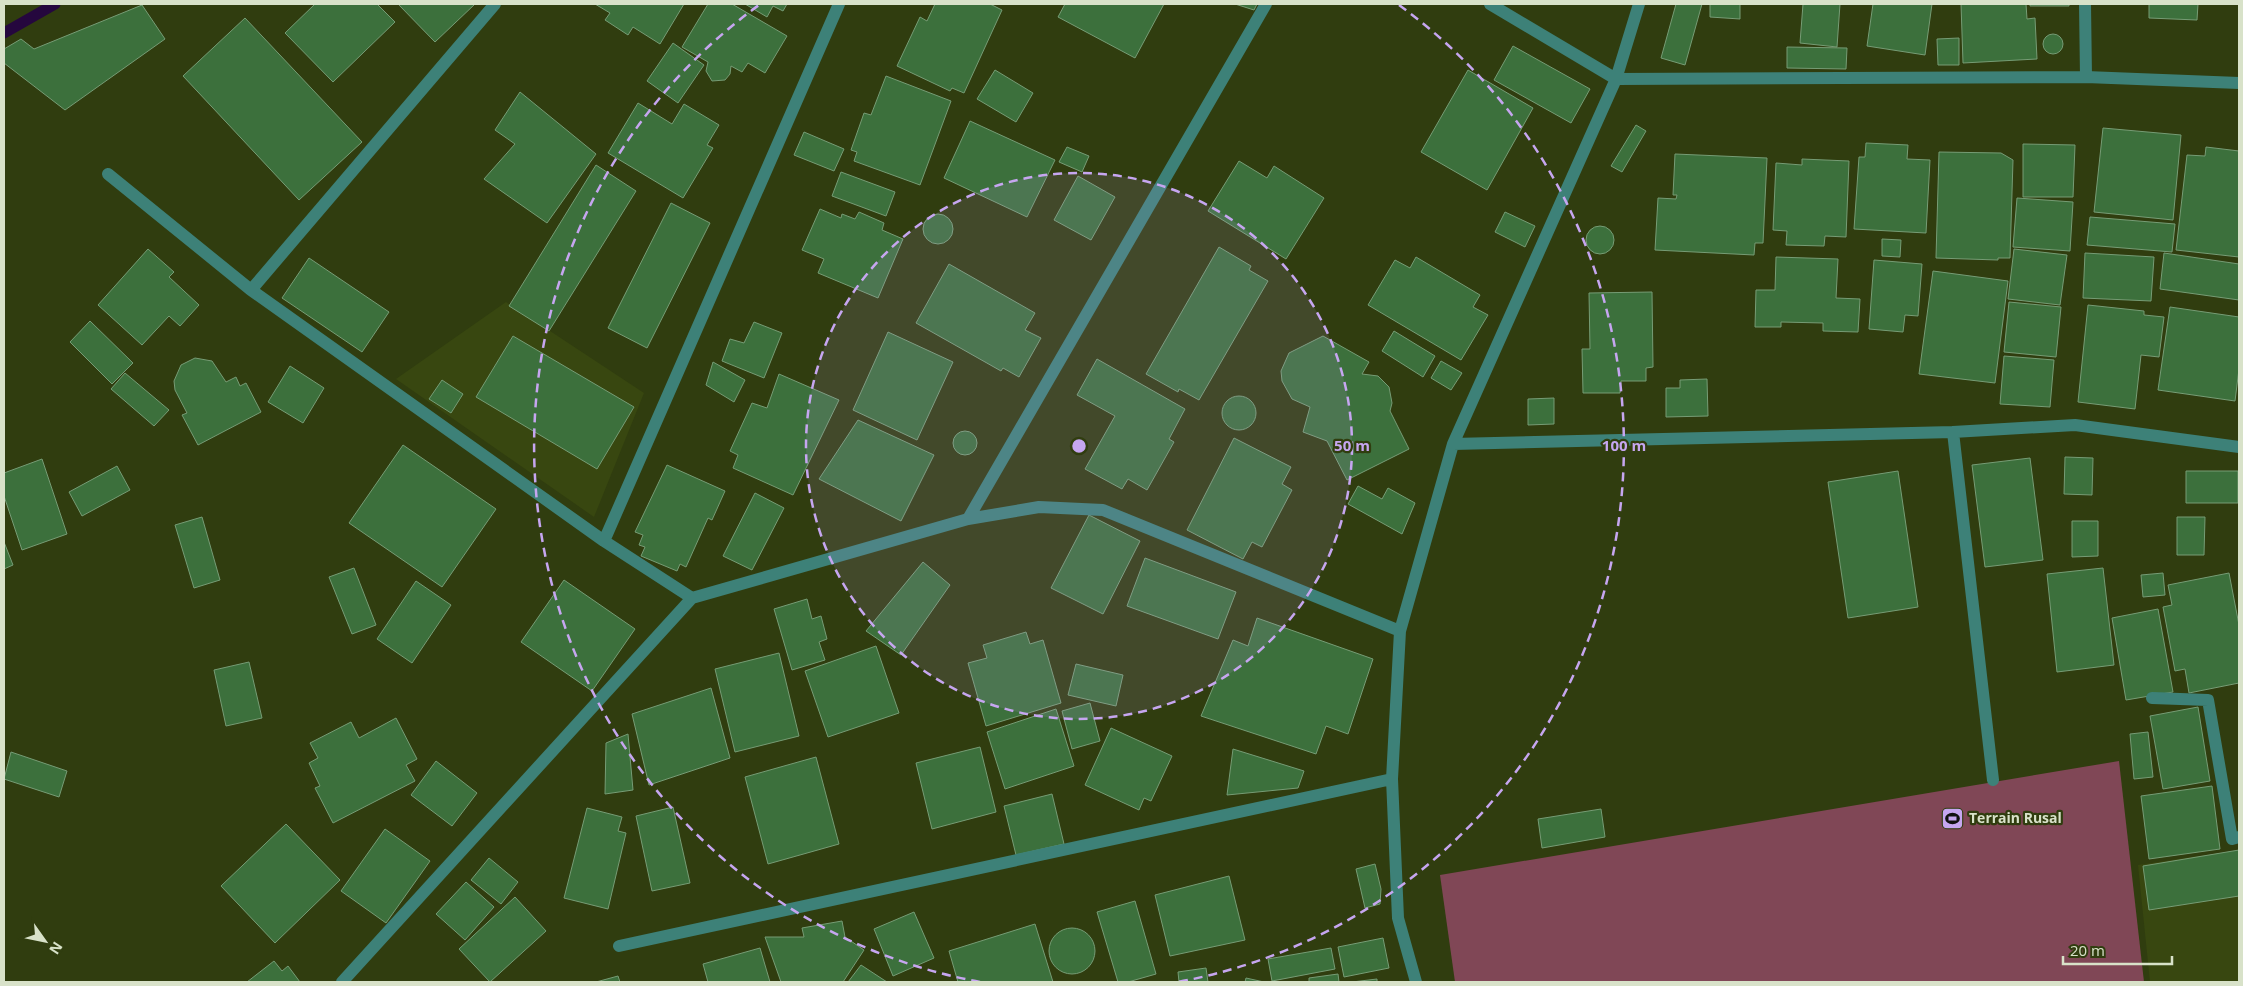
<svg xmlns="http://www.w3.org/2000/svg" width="2243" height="986" font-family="'Open Sans',sans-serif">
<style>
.built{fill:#384710}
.green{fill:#804756}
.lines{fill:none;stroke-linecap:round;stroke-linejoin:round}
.stream{stroke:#25073e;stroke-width:11}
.building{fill:#3c703c;stroke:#769c75}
.minor{stroke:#3d8178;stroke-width:12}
.ring{fill:none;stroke:#c6a6f0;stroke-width:2.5;stroke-dasharray:9 6}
.labels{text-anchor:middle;stroke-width:4.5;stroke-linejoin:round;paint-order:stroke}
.poi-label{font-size:14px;font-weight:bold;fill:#d8e2c9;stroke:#303d0f;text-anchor:start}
.centre{fill:#c6a6f0;stroke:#303d0f;stroke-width:2.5}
.ring-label{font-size:15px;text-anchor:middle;font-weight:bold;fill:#c6a6f0;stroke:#303d0f;stroke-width:4.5;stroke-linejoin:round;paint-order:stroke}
</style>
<rect width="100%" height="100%" fill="#303d0f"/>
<path class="built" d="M506 302 644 393 594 517 396 379Z
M2239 850V982H2150L2138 865Z"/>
<path class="green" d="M2119 761 2144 982H1455L1440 875Z"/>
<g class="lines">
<path class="stream" d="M4 33 55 4"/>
</g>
<path class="building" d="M315 4H377L395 22 333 82 285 33Z
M398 4H475L435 42Z
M595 4H684L660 44 633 27 628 35 605 20 610 13Z
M708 4H732L787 36 765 73 748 63 742 72 731 66 730 74 725 80 712 81 706 71 708 62 682 47Z
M745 4H787L783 11 773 6 767 17Z
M935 4H990L1002 10 964 93 952 88 950 91 897 66 920 17 927 21Z
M1065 4H1164L1135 58 1058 17Z
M1235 4H1257L1254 10Z
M1676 4H1702L1685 65 1661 58Z
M1710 4H1740V19L1710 17Z
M1803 4H1840L1837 47 1800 43Z
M1873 4H1932L1925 55 1867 46Z
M1961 4H2026L2027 19 2035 18 2037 59 1963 63Z
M2030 4H2069V6H2030Z
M2149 4H2198L2197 20 2149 18Z
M142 5 165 39 65 110 4 63V49L21 39 34 49Z
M245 18 362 142 299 200 183 76Z
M2043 44a10 10 0 1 1 20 0a10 10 0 1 1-20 0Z
M1959 38V65H1938L1937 39Z
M673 43 704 65 678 103 647 81Z
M1513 46 1590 89 1571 123 1494 80Z
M1787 47 1847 48 1846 69 1787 68Z
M995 70 1033 93 1016 122 977 99Z
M1468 70 1533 108 1487 190 1421 152Z
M886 76 951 101 920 185 854 161 857 152 851 150 864 113 871 115Z
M520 92 596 154 547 223 484 179 515 144 495 130Z
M638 103 672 124 684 104 719 125 707 145 713 148 683 198 608 153Z
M970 121 1055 160 1027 217 944 178Z
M1636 125 1646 131 1622 172 1611 166Z
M2103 128 2181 135 2173 220 2094 212Z
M804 132 844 149 834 171 794 155Z
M1866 143 1908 145 1907 159 1930 160 1926 233 1854 229 1859 157H1865Z
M2023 144 2075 145 2073 197H2023Z
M1067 147 1089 156 1082 172 1059 162Z
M2206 147 2239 151V257L2176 250 2187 155 2205 156Z
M1939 152 2001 153 2013 160 2010 258H1998V260L1936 258Z
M1675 154 1767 158 1763 243H1755L1754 255 1655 250 1658 198 1676 199 1677 195H1673Z
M1802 159 1849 161 1846 237 1825 236 1824 246 1786 245 1787 231 1773 230 1776 163 1802 165Z
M1239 161 1267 178 1274 166 1324 198 1286 259 1208 211Z
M596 165 636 191 549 331 509 306Z
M841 172 895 192 886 216 832 196Z
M1078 176 1115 197 1091 240 1054 220Z
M2017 198 2073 202 2070 251 2013 247Z
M671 203 710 223 647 348 608 328Z
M820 209 841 218 842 214 855 219 859 212 884 223 882 230 903 239 878 298 818 273 824 259 802 250Z
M1505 212 1535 226 1525 247 1495 232Z
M923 229a15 15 0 1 1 30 0a15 15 0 1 1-30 0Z
M2090 217 2175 224 2172 252 2087 245Z
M1586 240a14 14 0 1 1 28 0a14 14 0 1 1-28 0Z
M1882 239 1901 240 1900 257 1882 256Z
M1219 247 1251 266 1249 270 1268 281 1199 400 1179 389 1178 392 1146 374Z
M148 249 174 272 169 277 199 305 180 326 169 316 142 345 98 305Z
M2014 249 2067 255 2060 305 2008 299Z
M2085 253 2154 257 2151 301 2083 298Z
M2164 253 2239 264V300L2160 289Z
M1416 257 1480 295 1473 307 1488 315 1461 360 1368 305 1395 260 1410 268Z
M1776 257 1838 259 1836 298 1860 299 1858 332 1823 331V323L1781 322V327H1755L1756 290H1775Z
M309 258 389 312 362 352 282 298Z
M1874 260 1922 264 1918 316 1905 315 1903 332 1869 329Z
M949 264 1035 313 1025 330 1041 338 1019 377 1003 368 1001 371 916 323Z
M1933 271 2008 281 1995 383 1919 374Z
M1652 292 1653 367 1646 368V381H1621L1620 393H1583L1582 349H1590L1589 293Z
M2009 302 2061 307 2056 357 2004 352Z
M2088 305 2144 311V315L2164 317 2159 357 2141 355 2135 409 2078 402Z
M2170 307 2239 317V369L2235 401 2158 390Z
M90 321 133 363 112 384 70 342Z
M754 322 782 333 764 378 722 361 730 339 744 343Z
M1394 331 1435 356 1423 377 1382 351Z
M888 332 953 362 917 440 853 410Z
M513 336 634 407 597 469 476 397Z
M1323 336 1369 362 1362 374 1378 376 1389 387 1392 403 1390 411 1409 449 1347 480 1327 441 1303 432 1310 407 1292 399 1282 381 1281 371 1289 353Z
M2004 356 2054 360 2050 407 2000 404Z
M195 358 212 361 226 382 236 377 240 386 246 383 261 412 198 445 182 415 187 413 175 390 174 381 181 365Z
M1097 359 1185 409 1169 439 1174 442 1147 490 1128 479 1122 489 1085 469 1115 416 1077 395Z
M1441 361 1462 373 1451 390 1431 378Z
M713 362 745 380 734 402 706 385Z
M290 366 324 388 303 423 268 402Z
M125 373 169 410 154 426 111 389Z
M779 374 839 400 793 495 733 468 738 455 730 451 752 403 767 408Z
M1707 379 1708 416 1666 417V388H1680V380Z
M442 380 463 394 451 413 429 399Z
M1222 413a17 17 0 1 1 34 0a17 17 0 1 1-34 0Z
M1554 398V424L1528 425V399Z
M858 420 934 455 901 521 819 479Z
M953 443a12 12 0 1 1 24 0a12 12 0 1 1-24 0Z
M1234 438 1291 467 1282 484 1292 490 1262 547 1252 542 1243 559 1187 530Z
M403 445 496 509 442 587 349 523Z
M2065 457 2093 458 2092 495 2064 494Z
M2030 458 2043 560 1985 567 1972 465Z
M42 459 67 534 22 550 4 496V473Z
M667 465 725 491 712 520 708 518 686 567 680 564 677 571 641 556 645 547 639 545 643 535 635 532Z
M117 466 130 490 82 516 69 492Z
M1898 471 1918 607 1848 618 1828 482Z
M2186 471H2238V503H2186Z
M1358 486 1382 499 1388 488 1415 503 1402 534 1348 504Z
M755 493 784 508 752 570 723 556Z
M1089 515 1140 541 1103 614 1051 588Z
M202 517 220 580 194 588 175 525Z
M2177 517H2205L2204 555H2177Z
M2072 521H2098V556L2072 557Z
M4 542 13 565 4 569Z
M1145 558 1236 592 1218 639 1127 606Z
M923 562 950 585 901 655 866 631Z
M354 568 376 625 352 634 329 577Z
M2103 568 2114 665 2057 672 2047 574Z
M2163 573 2165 595 2143 597 2141 575Z
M2229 573 2239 625V683L2189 693 2185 669 2175 671 2163 607 2172 605 2168 585Z
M564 580 635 629 592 691 521 642Z
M416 581 451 605 412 663 377 639Z
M807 599 812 619 821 616 827 639 819 642 825 660 792 670 774 609Z
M2158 609 2173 692 2126 700 2112 618Z
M1257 618 1373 659 1348 734 1326 726 1316 754 1201 716 1233 640 1248 646Z
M1026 632 1030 644 1043 640 1061 703 986 726 968 663 987 658 983 645Z
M876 646 899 713 828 737 805 671Z
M779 653 799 736 735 752 715 669Z
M249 662 262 718 226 726 214 670Z
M1076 664 1123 675 1116 706 1068 695Z
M711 688 730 758 649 785 632 714Z
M1090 703 1100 741 1072 749 1062 711Z
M2198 707 2210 781 2163 789 2150 716Z
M1056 709 1074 766 1005 789 987 732Z
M396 718 417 759 406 765 415 781 333 823 315 788 320 786 309 763 318 758 310 743 351 722 359 738Z
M1111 728 1172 756 1151 801 1144 798 1139 810 1085 785Z
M2148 732 2153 777 2134 779 2130 734Z
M628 734 633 790 605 794 606 743Z
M980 747 996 812 932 829 916 763Z
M1233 749 1304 771 1298 788 1227 795Z
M11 752 67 771 59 797 4 779Z
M816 757 839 844 768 864 745 777Z
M436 761 477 793 452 826 411 795Z
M2212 786 2220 849 2149 859 2141 796Z
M1052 794 1064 844 1016 855 1004 806Z
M673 807 690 883 652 891 636 816Z
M587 808 622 817 618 831 626 833 608 909 564 898Z
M1601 809 1605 837 1542 848 1538 819Z
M286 824 340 880 275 943 221 886Z
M385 829 430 861 386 923 341 891Z
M2239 850V896L2149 910 2143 866Z
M489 858 518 882 501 904 471 880Z
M1375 864 1381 889 1380 904 1365 908 1356 869Z
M1229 876 1245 940 1170 956 1155 895Z
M466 882 494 907 465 940 436 914Z
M515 897 546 931 490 982 459 949Z
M1135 901 1156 974 1128 982H1118L1097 912Z
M914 912 934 958 893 976 874 929Z
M842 921 845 937 864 950 843 982H781L765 937H804L802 928Z
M1035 924 1053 982H958L949 951Z
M1049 951a23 23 0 1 1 46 0a23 23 0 1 1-46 0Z
M1383 938 1389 968 1344 977 1338 947Z
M760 948 770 982H708L703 964Z
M1331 948 1335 969 1272 981 1268 959Z
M274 961 282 971 288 966 300 982H247Z
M861 965 887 982H848Z
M1206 968 1208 982H1179L1178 972Z
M1338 974 1339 982H1309V978Z
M618 976 620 982H596Z
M1246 978 1264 982H1245Z
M1377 979V982H1352Z"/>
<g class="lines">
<path class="minor" d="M1490 4 1616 79 2086 77 2239 83
M2085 4 2086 77
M108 174 251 290 604 541 692 598
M251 290 495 4
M1953 432 1993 780
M1453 444 1953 432 2075 425 2239 447
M968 519 1266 4
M604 541 839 4
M2152 698 2208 700 2232 839 2239 837
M619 946 1392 779
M342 982 692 598 968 519 1039 507 1103 510 1400 631
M1416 982 1398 918 1392 779 1400 631 1453 444 1616 79 1639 4"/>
</g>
<circle cx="1079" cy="446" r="273" fill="#c6a6f0" fill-opacity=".12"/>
<g class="ring">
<circle cx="1079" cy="446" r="273"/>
<path d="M980 982A545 545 0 0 1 759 5M1399 5A545 545 0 0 1 1178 982"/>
</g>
<defs>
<symbol id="stadium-square" viewBox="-11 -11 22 22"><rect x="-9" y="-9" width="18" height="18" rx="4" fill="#c6a6f0" stroke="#303d0f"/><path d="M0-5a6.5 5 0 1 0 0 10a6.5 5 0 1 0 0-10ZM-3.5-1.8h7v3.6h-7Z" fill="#111"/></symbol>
</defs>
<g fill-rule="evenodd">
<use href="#stadium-square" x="1940" y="806" width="25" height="25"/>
</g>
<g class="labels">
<g class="poi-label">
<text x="1969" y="823">Terrain Rusal</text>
</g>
</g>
<circle cx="1079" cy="446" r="8" class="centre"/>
<g class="ring-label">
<text x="1352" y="451">50 m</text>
<text x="1624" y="451">100 m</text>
</g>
<rect width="2243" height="986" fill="none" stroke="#d8e2c9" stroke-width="10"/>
<g transform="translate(45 941) rotate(123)" stroke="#303d0f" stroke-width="4" paint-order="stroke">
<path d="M0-4L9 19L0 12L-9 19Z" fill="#d8e2c9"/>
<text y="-8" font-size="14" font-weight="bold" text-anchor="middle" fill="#d8e2c9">N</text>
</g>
<path d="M2063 956v8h109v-8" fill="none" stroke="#d8e2c9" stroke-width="2.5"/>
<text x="2070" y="956" font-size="15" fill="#d8e2c9" stroke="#303d0f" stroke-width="4" paint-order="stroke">20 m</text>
</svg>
